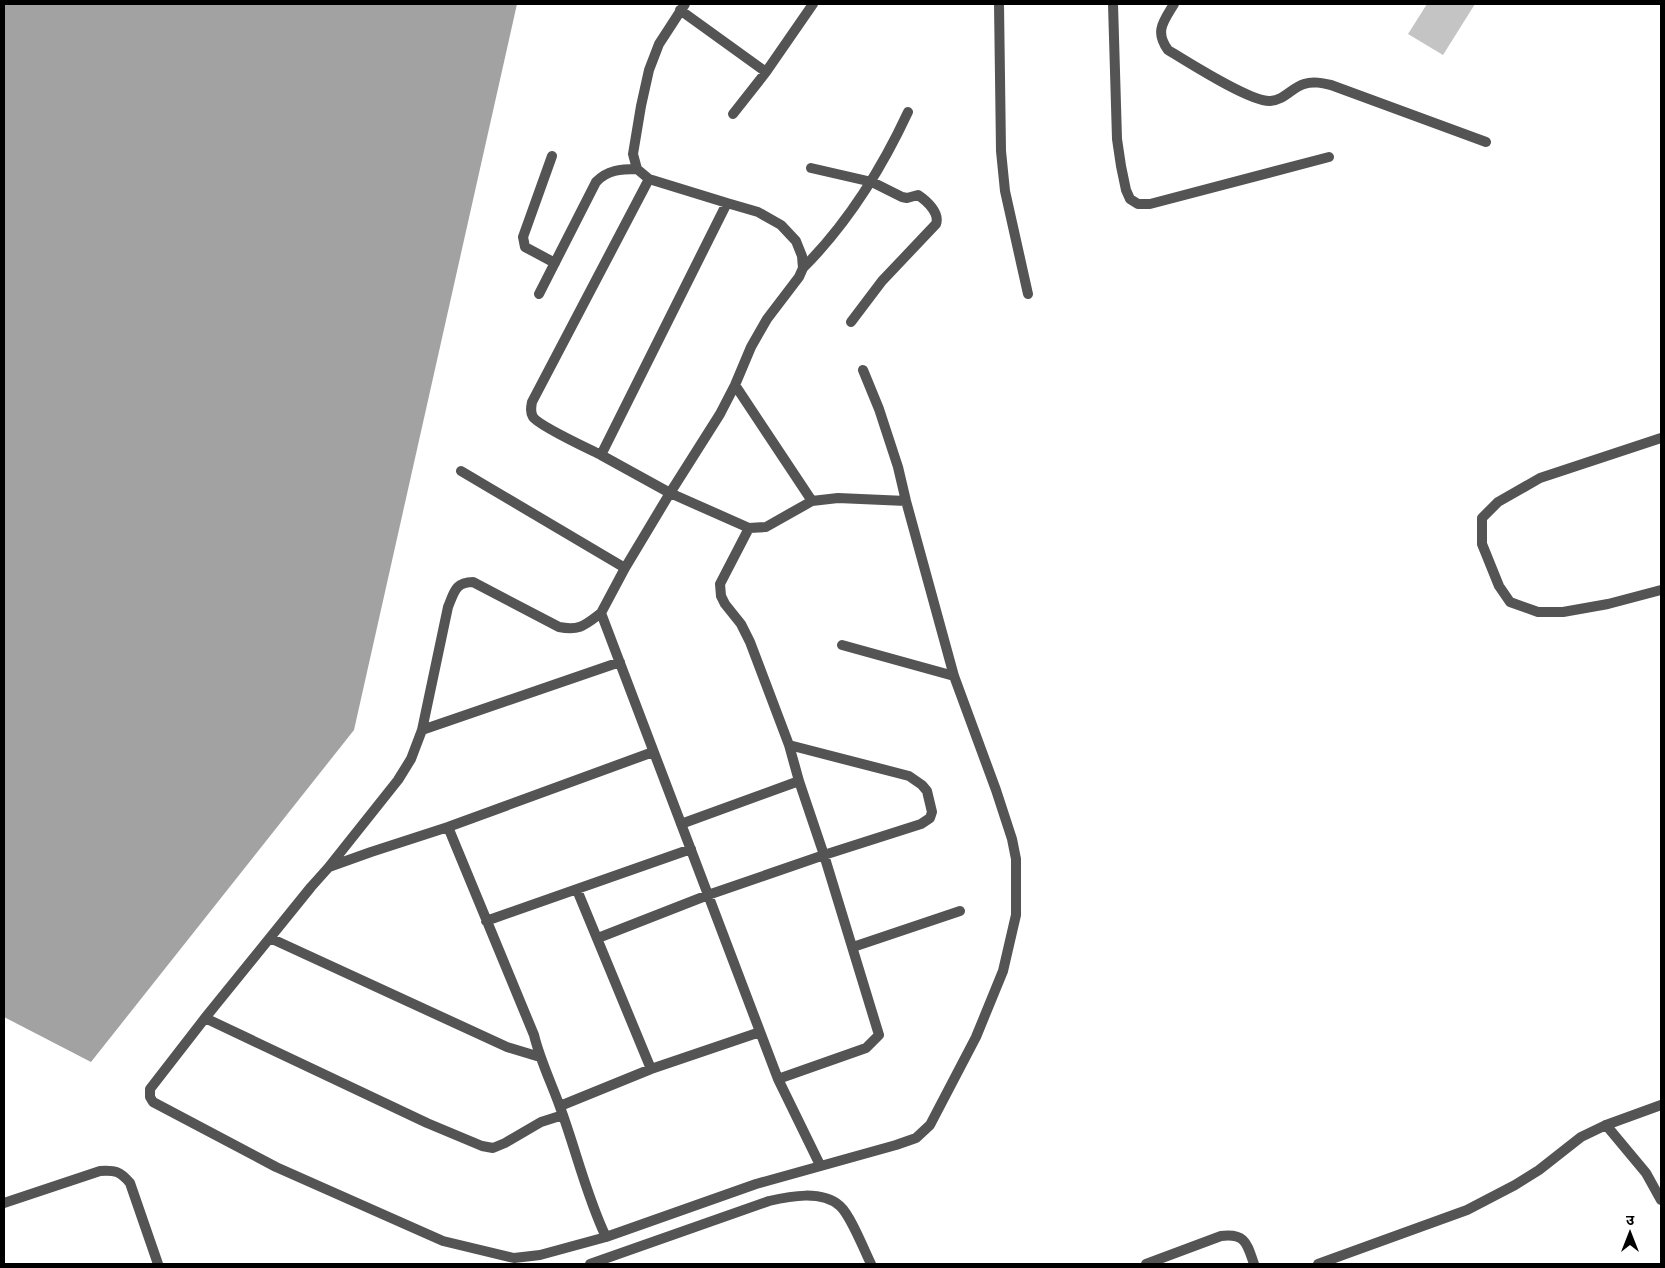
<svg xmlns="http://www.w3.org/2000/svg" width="1665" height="1268" font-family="'Golos Text','Noto Sans Devanagari',sans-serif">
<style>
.water{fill:#a2a2a2}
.building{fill:#c4c4c4}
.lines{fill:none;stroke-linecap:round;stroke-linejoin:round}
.lane{stroke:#545454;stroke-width:10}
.street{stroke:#545454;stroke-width:10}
</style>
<rect width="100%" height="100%" fill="#fff"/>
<path class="water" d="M4 4H517L354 730 91 1062 4 1017Z"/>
<path class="building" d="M1427 4H1475L1443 55 1408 34Z"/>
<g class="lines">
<path class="lane" d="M1661 438 1540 478 1498 502 1482 518V544L1499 586 1510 602 1538 612H1563L1608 604 1661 590
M1606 1125 1661 1105"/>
<path class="street" d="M685 4 659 44 649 70 641 106 633 154 637 169 649 179 727 203 601 455 670 493 625 568 601 613 778 1079 820 1165
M999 4 1001 151 1005 191 1028 294
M1113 4 1117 139 1121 166 1126 190 1130 199 1138 204H1150L1329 157
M1174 4C1164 21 1154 31 1168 50 1188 62 1250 102 1270 101 1285 100 1291 88 1304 84 1313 81 1322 83 1331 85L1486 142
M680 10 766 72
M733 114 766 72 813 4
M552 156 523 237 525 247 555 263
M811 168 872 182 902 197 907 198 918 195C927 201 940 213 936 224L882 281 851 322
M727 203 758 212 781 225 796 241 802 256 803 268 799 277 767 319 751 347 735 385 720 414 670 493 749 528 766 527 812 501 838 498 906 501
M803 268C848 223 881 170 908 112
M539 294 596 182C607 170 621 169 637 169
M735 385 812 501
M601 455C589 449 539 426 533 417 530 412 531 407 532 402L649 179
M461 471 625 568
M749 528 720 584 721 596 725 604 741 624 750 642 789 745 799 781 824 855 879 1035 866 1048 778 1079
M601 613C585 625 580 631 559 627L473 582C455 582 454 593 448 607L422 730 411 759 398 780 328 868 311 887 205 1018 150 1089V1097L153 1102 276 1167 443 1241 514 1258 540 1255 606 1237 756 1184 896 1145 916 1138 930 1125 976 1037 1003 971 1016 915V859L1012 839 996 790 954 676 906 501 898 467 879 409 863 370
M842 645 954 676
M422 730 620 662
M681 824 799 781
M448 827 534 1035C540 1060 551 1082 560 1107 576 1150 586 1195 606 1237
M329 867 371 852 448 827 653 752
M577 890 651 1069
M486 921 691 849
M270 938 507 1047 540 1057
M598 938 708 895 824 855 921 824 930 818 932 812 927 791 922 785 909 776 789 745
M853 947 960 911
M205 1018 427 1123 482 1146 493 1148 505 1143 541 1122 563 1115
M560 1106 651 1069 760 1032
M4 1203 100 1171C115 1170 120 1171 130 1183L158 1264
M590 1264 769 1201C790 1196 822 1190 840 1206 851 1216 864 1250 871 1264
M1146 1264 1221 1236C1246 1233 1247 1244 1254 1264
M1318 1264 1467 1210 1515 1185 1539 1170 1581 1137 1606 1125 1646 1173 1661 1200"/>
</g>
<rect width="1665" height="1268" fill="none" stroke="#000000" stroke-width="10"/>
<g transform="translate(1630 1233)" stroke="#ffffff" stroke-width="4" paint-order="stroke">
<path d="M0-4L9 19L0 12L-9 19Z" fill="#000000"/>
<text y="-8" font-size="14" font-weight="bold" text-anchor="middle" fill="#000000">उ</text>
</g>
</svg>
